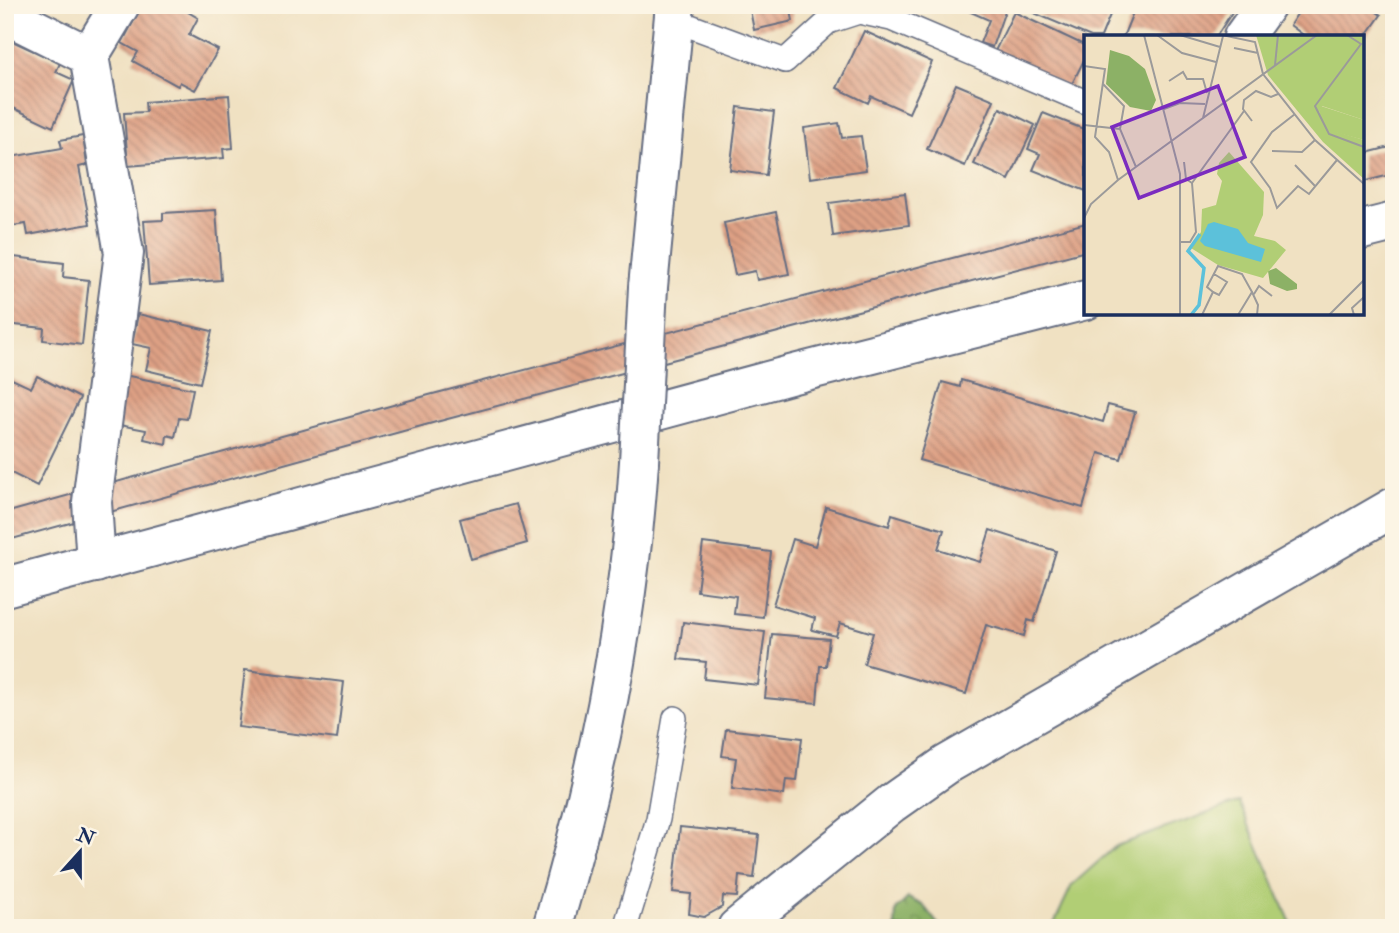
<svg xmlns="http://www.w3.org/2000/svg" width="1399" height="933" viewBox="0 0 1399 933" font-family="'IM FELL Double Pica',serif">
<defs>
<pattern id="forest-crowns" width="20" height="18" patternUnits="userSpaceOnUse" patternTransform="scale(1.75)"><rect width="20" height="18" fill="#8cb166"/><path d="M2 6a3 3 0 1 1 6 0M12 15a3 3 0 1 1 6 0" fill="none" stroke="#729057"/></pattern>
<pattern id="building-back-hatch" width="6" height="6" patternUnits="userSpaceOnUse" patternTransform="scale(1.75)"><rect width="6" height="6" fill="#dea084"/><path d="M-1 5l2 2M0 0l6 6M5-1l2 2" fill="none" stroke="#b3836f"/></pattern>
</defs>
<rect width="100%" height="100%" fill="#fcf5e5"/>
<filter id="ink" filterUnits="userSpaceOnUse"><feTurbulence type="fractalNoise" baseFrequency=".0143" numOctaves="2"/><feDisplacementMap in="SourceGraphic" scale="14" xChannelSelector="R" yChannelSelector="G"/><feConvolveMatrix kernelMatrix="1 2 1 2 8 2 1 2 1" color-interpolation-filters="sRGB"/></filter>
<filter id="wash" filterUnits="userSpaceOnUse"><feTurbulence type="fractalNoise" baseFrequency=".00686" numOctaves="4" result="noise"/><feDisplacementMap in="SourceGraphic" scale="28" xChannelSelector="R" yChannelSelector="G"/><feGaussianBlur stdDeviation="1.57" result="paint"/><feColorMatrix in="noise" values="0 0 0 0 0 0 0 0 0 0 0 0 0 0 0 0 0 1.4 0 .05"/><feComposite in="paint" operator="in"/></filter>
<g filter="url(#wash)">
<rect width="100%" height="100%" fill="#f0e1c2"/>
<path fill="url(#forest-crowns)" stroke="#547062" stroke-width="2" d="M 908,898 L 923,905 L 941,928 L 895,928 L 896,910 Z"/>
<path fill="#b1ce75" stroke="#667e6a" stroke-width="2" d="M 1239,802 L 1293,928 L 1052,928 L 1072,885 L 1116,846 Z"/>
<g id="blocks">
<path fill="url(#building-back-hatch)" d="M 142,5 L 176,5 L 198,18 L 189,35 L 218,50 L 195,90 L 180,82 L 178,86 L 133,61 L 138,52 L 122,43 Z
M 749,5 L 790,5 L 793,21 L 754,30 Z
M 955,5 L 1007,5 L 992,47 L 980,43 L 989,20 Z
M 1023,5 L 1114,5 L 1101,37 L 1091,37 L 1022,8 Z
M 1136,5 L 1214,5 L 1232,12 L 1216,37 L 1123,37 Z
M 1303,5 L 1367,5 L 1381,15 L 1362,42 L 1362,37 L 1306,37 L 1290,25 Z
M 1014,12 L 1086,46 L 1086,56 L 1070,88 L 995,51 Z
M 864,31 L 932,62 L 909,113 L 871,96 L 868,103 L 837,88 Z
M 10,40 L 60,63 L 56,72 L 74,80 L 53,127 L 5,104 L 5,50 Z
M 956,84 L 994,100 L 965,166 L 927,149 Z
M 229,95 L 233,148 L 223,149 L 224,158 L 128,166 L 124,113 L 146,112 L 145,102 Z
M 738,107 L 774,112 L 766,175 L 730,170 Z
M 1000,108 L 1035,125 L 1009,180 L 974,164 Z
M 1043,113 L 1086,130 L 1086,191 L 1033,170 L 1040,154 L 1028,149 Z
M 839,123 L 842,138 L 861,136 L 866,170 L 810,178 L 804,128 Z
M 83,136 L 87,165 L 79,167 L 90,224 L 28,235 L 26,224 L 5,227 L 5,158 L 62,148 L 60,140 Z
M 1394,146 L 1394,174 L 1362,182 L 1362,154 Z
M 905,193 L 909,225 L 833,236 L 829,203 Z
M 216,210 L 221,280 L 149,285 L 144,221 L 163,220 L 163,213 Z
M 776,212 L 789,274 L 757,280 L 755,271 L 735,275 L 724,223 Z
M 1086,223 L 1086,251 L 436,422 L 5,541 L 5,513 L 429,395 Z
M 5,256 L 64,263 L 63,277 L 89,280 L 82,345 L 43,340 L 44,328 L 5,324 Z
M 138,314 L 212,331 L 200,383 L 146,370 L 151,348 L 132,344 Z
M 124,375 L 193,389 L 187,419 L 179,418 L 175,437 L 167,435 L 166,444 L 144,439 L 146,430 L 114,424 Z
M 37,376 L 80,398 L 37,486 L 5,470 L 5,391 L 12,379 L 31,388 Z
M 961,380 L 1103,422 L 1108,405 L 1135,412 L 1121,459 L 1099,453 L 1083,508 L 919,460 L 942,382 L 960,387 Z
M 516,504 L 527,543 L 471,559 L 460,519 Z
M 826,507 L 889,526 L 892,514 L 944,530 L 938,549 L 980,562 L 990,530 L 1056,551 L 1034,622 L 1028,620 L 1024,636 L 986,625 L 966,694 L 864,664 L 873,633 L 840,623 L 836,636 L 812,630 L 815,618 L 773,605 L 793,539 L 815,546 Z
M 703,543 L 771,552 L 763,617 L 734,614 L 736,596 L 697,591 Z
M 683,622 L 765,632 L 758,685 L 704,679 L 706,662 L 678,659 Z
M 772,634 L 829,639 L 826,666 L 820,666 L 817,703 L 765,698 Z
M 245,670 L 344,682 L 337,739 L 238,727 Z
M 726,729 L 802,738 L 797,781 L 786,780 L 784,795 L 732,788 L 736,758 L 722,756 Z
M 680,827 L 759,835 L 754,878 L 739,876 L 737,897 L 723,896 L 722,907 L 704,917 L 689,914 L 691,894 L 673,892 Z"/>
</g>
</g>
<g filter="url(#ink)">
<use href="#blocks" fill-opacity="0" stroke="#666d81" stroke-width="2"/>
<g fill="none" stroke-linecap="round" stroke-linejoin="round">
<defs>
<path id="service" d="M 674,20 L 785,61 L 828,22 L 859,12 L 891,19 L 1086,102
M 629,928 L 626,925 L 658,819 L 675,718"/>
<path id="minor" d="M 5,14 L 89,56
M 1243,37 L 1266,5
M 96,563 L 92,502 L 124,253 L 89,56 L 120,5
M 737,928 L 892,803 L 946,765 L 1394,507"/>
<path id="tertiary" d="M 1362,230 L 1394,222
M 648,287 L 675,5
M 5,587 L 790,375 L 1086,300
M 552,928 C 597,777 629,620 639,462"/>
</defs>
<use href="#service" stroke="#666d81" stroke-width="26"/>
<use href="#minor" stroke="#666d81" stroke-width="42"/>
<use href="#tertiary" stroke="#666d81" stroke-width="42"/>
<use href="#service" stroke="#fff" stroke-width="23"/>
<use href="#minor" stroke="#fff" stroke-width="38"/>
<use href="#tertiary" stroke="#fff" stroke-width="38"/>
<defs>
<path id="tertiary-bridge" d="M 639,462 L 648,287"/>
</defs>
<use href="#tertiary-bridge" stroke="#666d81" stroke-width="42" stroke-linecap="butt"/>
<use href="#tertiary-bridge" stroke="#fff" stroke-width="38"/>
</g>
</g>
<g transform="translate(1084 35)">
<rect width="280" height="280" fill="#f0e1c2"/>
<path d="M 237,71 L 280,85 L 280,105 L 243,95 L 235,79 Z" fill="#b1ce75"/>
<path d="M 26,15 L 45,21 L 61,34 L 72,65 L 67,76 L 46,72 L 22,49 ZM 192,233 L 213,249 L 213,254 L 203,256 L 186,249 L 184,236 Z" fill="#8cb166"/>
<path d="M 172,0 L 280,0 L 280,85 L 238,71 L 235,79 L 243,94 L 280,105 L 280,144 L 239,107 L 184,40 ZM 145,117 L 180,157 L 179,180 L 170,201 L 191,206 L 202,215 L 179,243 L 134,230 L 107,213 L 117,197 L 118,174 L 132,170 L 138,146 L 133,139 L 135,128 Z" fill="#b1ce75"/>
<path d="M 130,187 L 154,194 L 164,208 L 181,214 L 177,227 L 121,211 L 116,206 L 124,189 Z" fill="#5cc1da"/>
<path fill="none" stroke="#5cc1da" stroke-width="3.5" d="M 107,280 L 115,270 L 120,233 L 104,216 L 116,199"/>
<path fill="none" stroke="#9b9a9a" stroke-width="2" d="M 60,0 L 96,139 L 96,280M 73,0 L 98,18 L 132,27M 96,0 L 136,12M 138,0 L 171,7 L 179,39 L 231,105 L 280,149M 263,0 L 277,9 L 231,71 L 245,99 L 280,112M 150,13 L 174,18M 191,30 L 194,0M 0,31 L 21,34 L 11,102 L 25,117 L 34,145M 85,46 L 99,37 L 103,44 L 119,44 L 123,58M 19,49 L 40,71 L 36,94 L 52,132M 80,74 L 96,68 L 121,69M 211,79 L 188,97 L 167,127 L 186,153 L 193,173 L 214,151 L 225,159 L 253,125M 119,83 L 139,1M 168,86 L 159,74 L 160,65 L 172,56 L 187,62 L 194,59M 0,90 L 36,94M 188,116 L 218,117 L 231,105M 100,127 L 102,144 L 108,148M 211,130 L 231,151M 0,183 L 7,169 L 34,145 L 233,0M 97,207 L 106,207 L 112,197 L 108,148 L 160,76M 129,257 L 135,260 L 143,247 L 130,239M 168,257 L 174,270 L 173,280M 170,259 L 175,251 L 188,261M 16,280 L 70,280M 118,280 L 129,257 L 123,252 L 134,231 L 158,239 L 168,257 L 154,280M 245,280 L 280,245M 270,280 L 268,273 L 280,262"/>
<path fill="#7b2cbf" fill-opacity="0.15" stroke="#7b2cbf" stroke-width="3.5" d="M 134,51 L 161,122 L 55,163 L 28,92 Z"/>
<rect width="280" height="280" fill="none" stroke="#1b2f5e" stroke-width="3.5"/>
</g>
<rect width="1399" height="933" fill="none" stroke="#fcf5e5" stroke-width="28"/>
<g transform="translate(80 852) rotate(21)" stroke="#fcf5e5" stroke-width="5" paint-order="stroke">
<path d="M0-5L12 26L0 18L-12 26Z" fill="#1b2f5e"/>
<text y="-10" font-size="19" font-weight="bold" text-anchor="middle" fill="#1b2f5e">N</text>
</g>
</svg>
